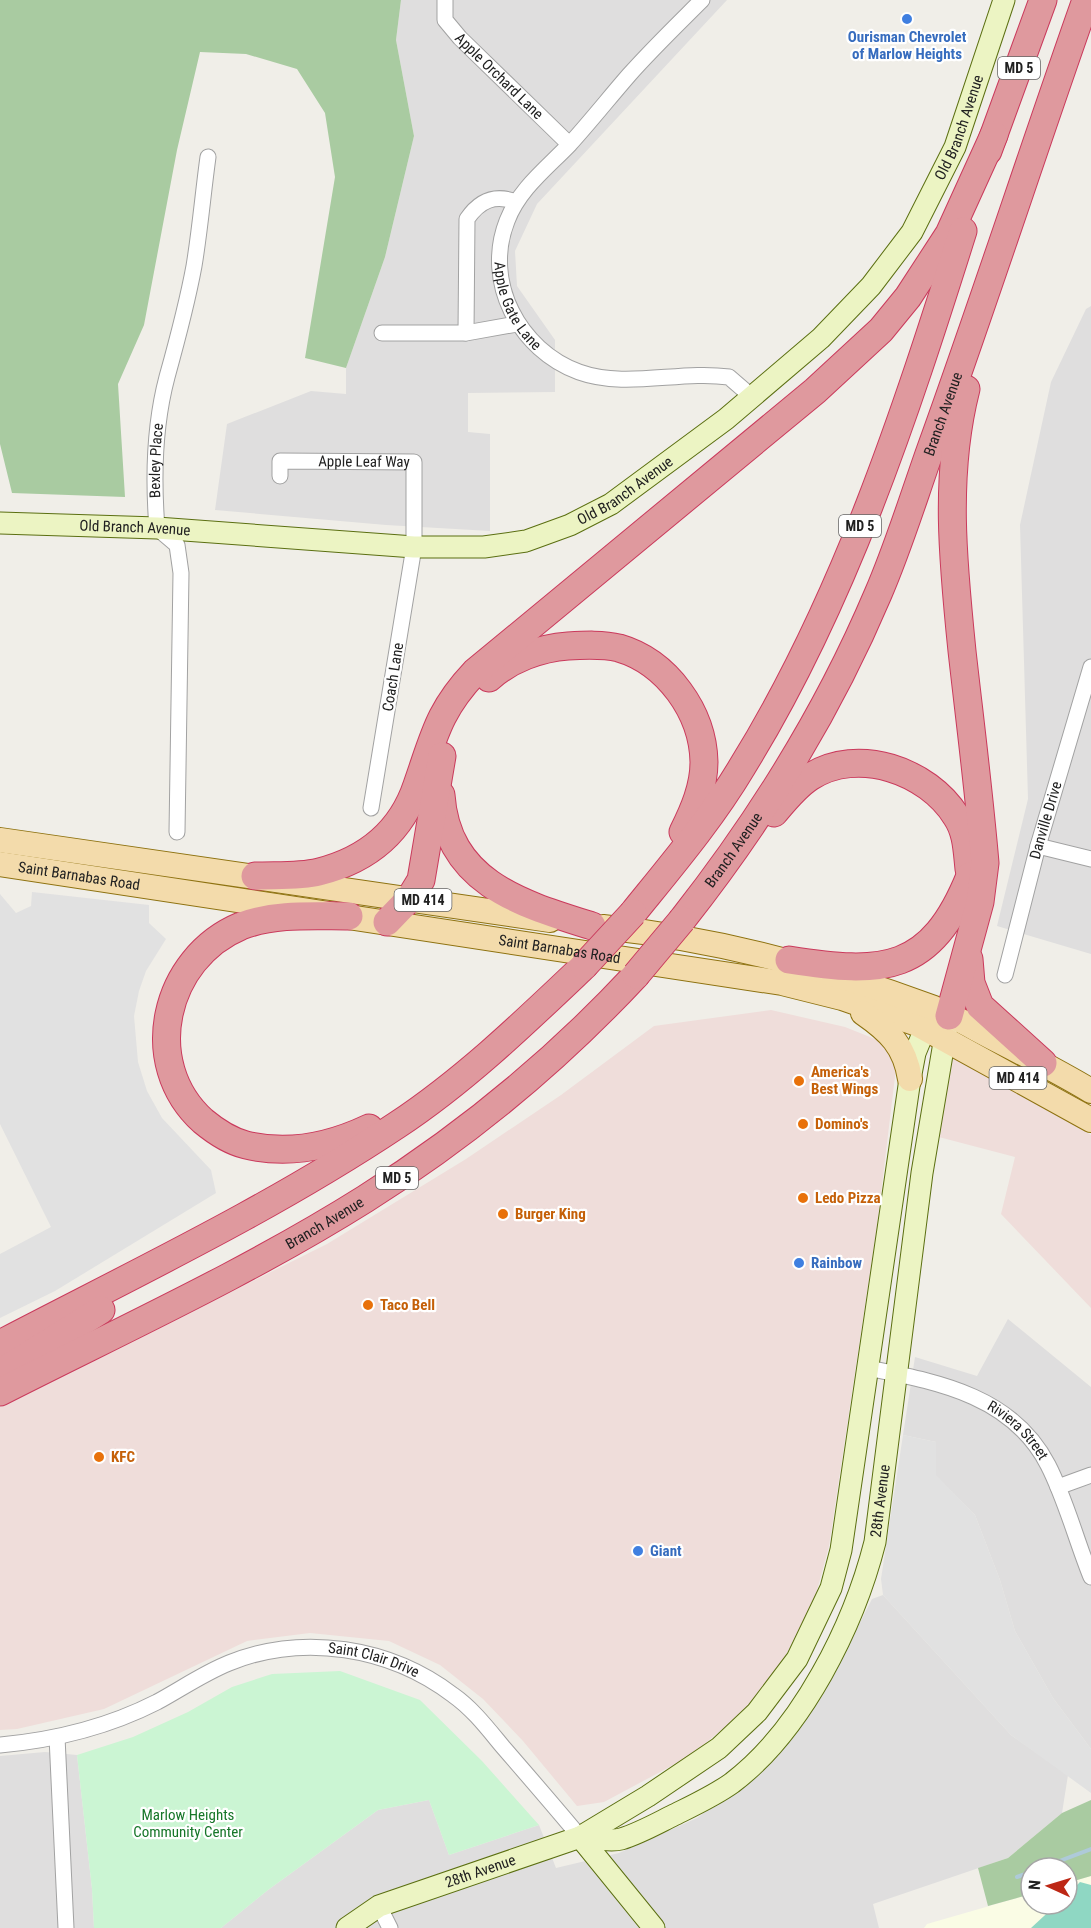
<svg xmlns="http://www.w3.org/2000/svg" width="1091" height="1928" viewBox="0 0 1091 1928" font-family="'Roboto Condensed',sans-serif">
<rect width="100%" height="100%" fill="#f0eee8"/>
<path fill="#dfdede" d="M 401,0 L 727,0 L 537,204 L 515,251 L 517,286 L 555,340 L 555,392 L 468,393 L 468,432 L 490,434 L 490,531 L 386,525 L 215,510 L 227,424 L 311,391 L 346,394 L 346,368 L 385,257 L 414,136 L 396,40 Z
M 1091,306 L 1091,954 L 997,926 L 1028,799 L 1020,525 L 1051,382 L 1086,309 Z
M 1008,1319 L 1091,1387 L 1091,1749 L 1053,1698 L 1015,1631 L 1000,1580 L 975,1515 L 935,1475 L 936,1442 L 903,1435 L 915,1357 L 977,1376 Z
M 883,1595 L 1011,1735 L 1068,1775 L 1062,1813 L 1008,1858 L 873,1904 L 879,1928 L 221,1928 L 268,1890 L 378,1810 L 429,1800 L 449,1855 L 539,1825 L 556,1868 L 619,1853 L 697,1818 L 744,1783 L 788,1740 L 823,1695 L 872,1599 Z
M 45,1752 L 77,1755 L 92,1889 L 94,1928 L 0,1928 L 0,1756 Z"/>
<path fill="#efddda" d="M 771,1010 L 845,1027 L 885,1043 L 897,1060 L 877,1226 L 829,1546 L 815,1598 L 781,1664 L 750,1706 L 690,1756 L 604,1802 L 577,1806 L 523,1741 L 483,1699 L 440,1665 L 389,1641 L 310,1633 L 247,1641 L 104,1709 L 17,1729 L 0,1730 L 0,1407 L 327,1244 L 466,1159 L 561,1095 L 654,1026 Z
M 951,1050 L 1091,1135 L 1091,1308 L 1001,1214 L 1015,1157 L 935,1136 Z"/>
<path fill="#fafce5" d="M 1091,1876 L 1091,1928 L 924,1928 L 927,1924 L 1031,1894 L 1031,1904 L 1067,1904 L 1067,1883 Z"/>
<path fill="#a9cba1" d="M 0,0 L 401,0 L 396,40 L 414,136 L 385,257 L 346,368 L 305,358 L 335,177 L 325,113 L 297,69 L 246,54 L 200,52 L 177,150 L 144,325 L 118,384 L 125,497 L 12,493 L 0,444 Z
M 1091,1800 L 1091,1876 L 1067,1883 L 1067,1868 L 1031,1868 L 1031,1894 L 988,1906 L 978,1868 L 1008,1858 L 1062,1813 Z"/>
<path fill="#cbf5d3" d="M 340,1671 L 420,1700 L 482,1761 L 539,1825 L 449,1855 L 429,1800 L 378,1810 L 268,1890 L 221,1928 L 94,1928 L 92,1889 L 77,1755 L 133,1737 L 188,1712 L 232,1687 L 272,1674 Z"/>
<path fill="#8fd7c3" d="M 1080,1882 L 1091,1885 L 1091,1928 L 1031,1928 L 1057,1904 L 1067,1904 L 1067,1895 Z"/>
<path fill="#e1e1e1" d="M 32,892 L 149,905 L 149,923 L 166,939 L 146,971 L 139,991 L 134,1016 L 138,1062 L 147,1091 L 162,1118 L 211,1170 L 216,1193 L 55,1291 L 0,1318 L 0,1254 L 51,1227 L 0,1124 L 0,894 L 16,913 L 31,906 Z
M 903,1435 L 936,1442 L 936,1475 L 975,1515 L 1000,1580 L 1015,1631 L 1053,1698 L 1091,1749 L 1091,1793 L 1011,1735 L 883,1595 L 881,1579 Z"/>
<g fill="none" stroke-linecap="round" stroke-linejoin="round">
<path stroke="#aecad9" stroke-width="4" d="M 1041,1868 L 1091,1849
M 1017,1877 L 1031,1872"/>
<defs>
<g id="street">
<path id="s1" d="M 445,0 L 445,20 L 460,38 L 569,144"/>
<path id="s2" d="M 702,0 C 677,25 652,49 629,75 C 609,98 590,122 570,144 C 547,168 519,189 507,221 C 483,282 519,350 579,372 C 626,389 680,370 729,377 L 751,396"/>
<path d="M 382,333 L 466,333 L 517,324"/>
<path d="M 466,333 L 467,219 C 480,200 495,194 516,202"/>
<path id="s3" d="M 280,476 L 280,461 L 414,462 L 414,547 L 371,808"/>
<path id="s4" d="M 177,832 L 181,573 L 177,545 L 157,528 C 153,478 154,426 167,377 C 177,341 187,304 194,266 C 200,230 203,193 208,157"/>
<path d="M 1038,846 L 1091,859"/>
<path id="s5" d="M 1005,975 L 1038,846 L 1091,667"/>
<path id="s6" d="M 868,1368 C 937,1382 1012,1395 1048,1465 C 1066,1500 1076,1540 1091,1577"/>
<path d="M 1058,1487 L 1091,1475"/>
<path d="M 57,1737 L 66,1928"/>
<path id="s7" d="M 0,1745 C 55,1740 108,1727 157,1702 C 181,1689 204,1673 229,1663 C 303,1633 390,1647 453,1695 C 473,1709 488,1729 503,1747 C 529,1777 555,1807 580,1837"/>
<path d="M 379,1906 L 390,1928"/>
</g>
<g id="secondary">
<path id="s8" d="M 0,523 L 157,528 L 414,547 L 484,547 L 526,541 L 570,525 L 611,504 L 726,419 L 821,338 L 871,286 L 912,232 L 955,147 L 1004,0"/>
<path id="s9" d="M 580,1837 C 593,1838 610,1842 621,1839 C 638,1834 656,1824 672,1816 C 692,1806 714,1796 732,1783 C 802,1730 854,1625 875,1542 L 922,1173 L 947,1025"/>
<path d="M 580,1837 L 654,1928"/>
<path id="s10" d="M 347,1928 L 379,1906 L 580,1837 L 648,1796 L 719,1748 L 757,1712 L 797,1659 L 831,1588 L 841,1550 L 910,1079 L 915,1053 L 931,1014"/>
</g>
<g id="primary">
<path d="M 0,840 L 550,920"/>
<path id="s11" d="M 0,864 L 782,983 L 842,998 L 917,1024 L 1091,1120"/>
<path d="M 603,927 C 717,939 827,968 934,1008 C 956,1017 977,1030 999,1041 C 1030,1057 1061,1073 1091,1091"/>
<path d="M 863,1013 C 889,1031 905,1046 910,1079"/>
</g>
<g id="highway">
<path d="M 988,151 L 1043,0"/>
<path d="M 489,678 C 510,659 540,648 568,646 C 585,645 603,644 619,648 C 667,662 703,712 704,762 C 704,787 694,810 683,832"/>
<path d="M 441,795 C 447,883 522,904 592,926"/>
<path d="M 774,813 C 785,800 796,786 810,777 C 858,746 928,771 956,816 C 967,832 967,851 969,869"/>
<path d="M 255,876 C 275,875 299,877 319,872 C 366,860 401,833 417,785 C 434,737 438,711 475,672 L 815,391 L 881,330 L 908,297 L 949,234 L 994,135"/>
<path d="M 633,913 C 671,866 711,819 742,767 C 844,602 905,415 963,231"/>
<path d="M 349,916 C 313,916 275,913 241,926 C 164,958 139,1063 203,1121 C 215,1131 230,1141 246,1145 C 288,1155 331,1146 369,1128"/>
<path id="s12" d="M 682,920 C 760,821 829,710 878,594 C 898,548 913,499 930,451 C 984,302 1033,150 1086,0"/>
<path d="M 387,922 L 410,898 L 421,880 L 442,756"/>
<path d="M 969,959 L 971,983 L 980,1006 L 1043,1063"/>
<path d="M 789,960 C 883,975 931,973 970,876"/>
<path d="M 949,1016 L 980,902 L 985,863 C 979,792 970,722 962,651 C 953,563 944,475 966,389"/>
<path d="M 0,1344 C 134,1274 271,1209 397,1125 C 465,1080 525,1022 584,966"/>
<path d="M 0,1373 L 101,1310"/>
<path id="s13" d="M 0,1392 C 122,1330 249,1272 365,1199 C 465,1136 556,1061 636,975"/>
</g>
</defs>
<use href="#street" stroke="#a2a2a2" stroke-width="17"/>
<use href="#secondary" stroke="#5b6f11" stroke-width="23"/>
<use href="#primary" stroke="#8e7210" stroke-width="26"/>
<use href="#highway" stroke="#ca3a5c" stroke-width="29"/>
<use href="#street" stroke="#fff" stroke-width="15"/>
<use href="#secondary" stroke="#ecf4c3" stroke-width="21"/>
<use href="#primary" stroke="#f3dbab" stroke-width="24"/>
<use href="#highway" stroke="#df999e" stroke-width="27"/>
<defs>
<path id="highway-bridge" d="M 584,966 L 633,913
M 636,975 L 682,920"/>
</defs>
<use href="#highway-bridge" stroke="#ca3a5c" stroke-width="29" stroke-linecap="butt"/>
<use href="#highway-bridge" stroke="#df999e" stroke-width="27"/>
</g>
<g fill="#3f7fe0" stroke="#fff" stroke-width="2">
<circle cx="907" cy="19" r="6"/>
<circle cx="799" cy="1263" r="6"/>
<circle cx="638" cy="1551" r="6"/>
</g>
<g fill="#e8710a" stroke="#fff" stroke-width="2">
<circle cx="799" cy="1081" r="6"/>
<circle cx="803" cy="1124" r="6"/>
<circle cx="803" cy="1198" r="6"/>
<circle cx="503" cy="1214" r="6"/>
<circle cx="368" cy="1305" r="6"/>
<circle cx="99" cy="1457" r="6"/>
</g>
<g text-anchor="middle" stroke-width="4.5" stroke-linejoin="round" paint-order="stroke">
<g fill="#fff" stroke="#646464" stroke-width="1.5">
<rect x="998" y="57" width="42" height="22" rx="4.5"/>
<rect x="839" y="515" width="42" height="22" rx="4.5"/>
<rect x="394.5" y="889" width="57" height="22" rx="4.5"/>
<rect x="989.5" y="1067" width="57" height="22" rx="4.5"/>
<rect x="376" y="1167" width="42" height="22" rx="4.5"/>
</g>
<g font-size="14" font-weight="bold" fill="#212121">
<text x="1019" y="73">MD 5</text>
<text x="860" y="531">MD 5</text>
<text x="423" y="905">MD 414</text>
<text x="1018" y="1083">MD 414</text>
<text x="397" y="1183">MD 5</text>
</g>
<g font-size="15" font-weight="bold" fill="#366cbe" stroke="#fff" text-anchor="start">
<text x="907" y="42" text-anchor="middle">Ourisman Chevrolet<tspan x="907" dy="17">of Marlow Heights</tspan></text>
<text x="811" y="1268">Rainbow</text>
<text x="650" y="1556">Giant</text>
</g>
<g font-size="15" fill="#212121" stroke="#fff">
<text dy="5" stroke="none"><textPath href="#s1" startOffset="98">Apple Orchard Lane</textPath></text>
<text dy="5" stroke="none"><textPath href="#s8" startOffset="1143">Old Branch Avenue</textPath></text>
<text dy="5" stroke="none"><textPath href="#s2" startOffset="386">Apple Gate Lane</textPath></text>
<text dy="5" stroke="none"><textPath href="#s12" startOffset="573">Branch Avenue</textPath></text>
<text dy="5" stroke="none"><textPath href="#s4" startOffset="381">Bexley Place</textPath></text>
<text dy="5" stroke="none"><textPath href="#s3" startOffset="99">Apple Leaf Way</textPath></text>
<text dy="5" stroke="none"><textPath href="#s8" startOffset="639">Old Branch Avenue</textPath></text>
<text dy="5" stroke="none"><textPath href="#s8" startOffset="135">Old Branch Avenue</textPath></text>
<text transform="translate(393 677) rotate(-81)" y="5">Coach Lane</text>
<text dy="5" stroke="none"><textPath href="#s5" startOffset="160">Danville Drive</textPath></text>
<text dy="5" stroke="none"><textPath href="#s12" startOffset="87">Branch Avenue</textPath></text>
<text dy="5" stroke="none"><textPath href="#s11" startOffset="80">Saint Barnabas Road</textPath></text>
<text dy="5" stroke="none"><textPath href="#s11" startOffset="566">Saint Barnabas Road</textPath></text>
<text dy="5" stroke="none"><textPath href="#s13" startOffset="366">Branch Avenue</textPath></text>
<text dy="5" stroke="none"><textPath href="#s6" startOffset="166">Riviera Street</textPath></text>
<text dy="5" stroke="none"><textPath href="#s9" startOffset="492">28th Avenue</textPath></text>
<text dy="5" stroke="none"><textPath href="#s7" startOffset="394">Saint Clair Drive</textPath></text>
<text dy="5" stroke="none"><textPath href="#s10" startOffset="146">28th Avenue</textPath></text>
</g>
<g font-size="15" font-weight="bold" fill="#c56008" stroke="#fff" text-anchor="start">
<text x="811" y="1077">America's<tspan x="811" dy="17">Best Wings</tspan></text>
<text x="815" y="1129">Domino's</text>
<text x="815" y="1203">Ledo Pizza</text>
<text x="515" y="1219">Burger King</text>
<text x="380" y="1310">Taco Bell</text>
<text x="111" y="1462">KFC</text>
</g>
<g font-size="15" fill="#177629" stroke="#fff">
<text x="188" y="1820">Marlow Heights<tspan x="188" dy="17">Community Center</tspan></text>
</g>
</g>
<g transform="translate(1049 1886) rotate(274)"><circle r="28" fill="#ffffff" stroke="#a6a6a6" stroke-width="1.5"/>
<path d="M0-4.5L10 22L0 15L-10 22Z" fill="#bd2715"/>
<text y="-9" font-size="16" font-weight="bold" text-anchor="middle" fill="#212121">N</text>
</g>
</svg>
